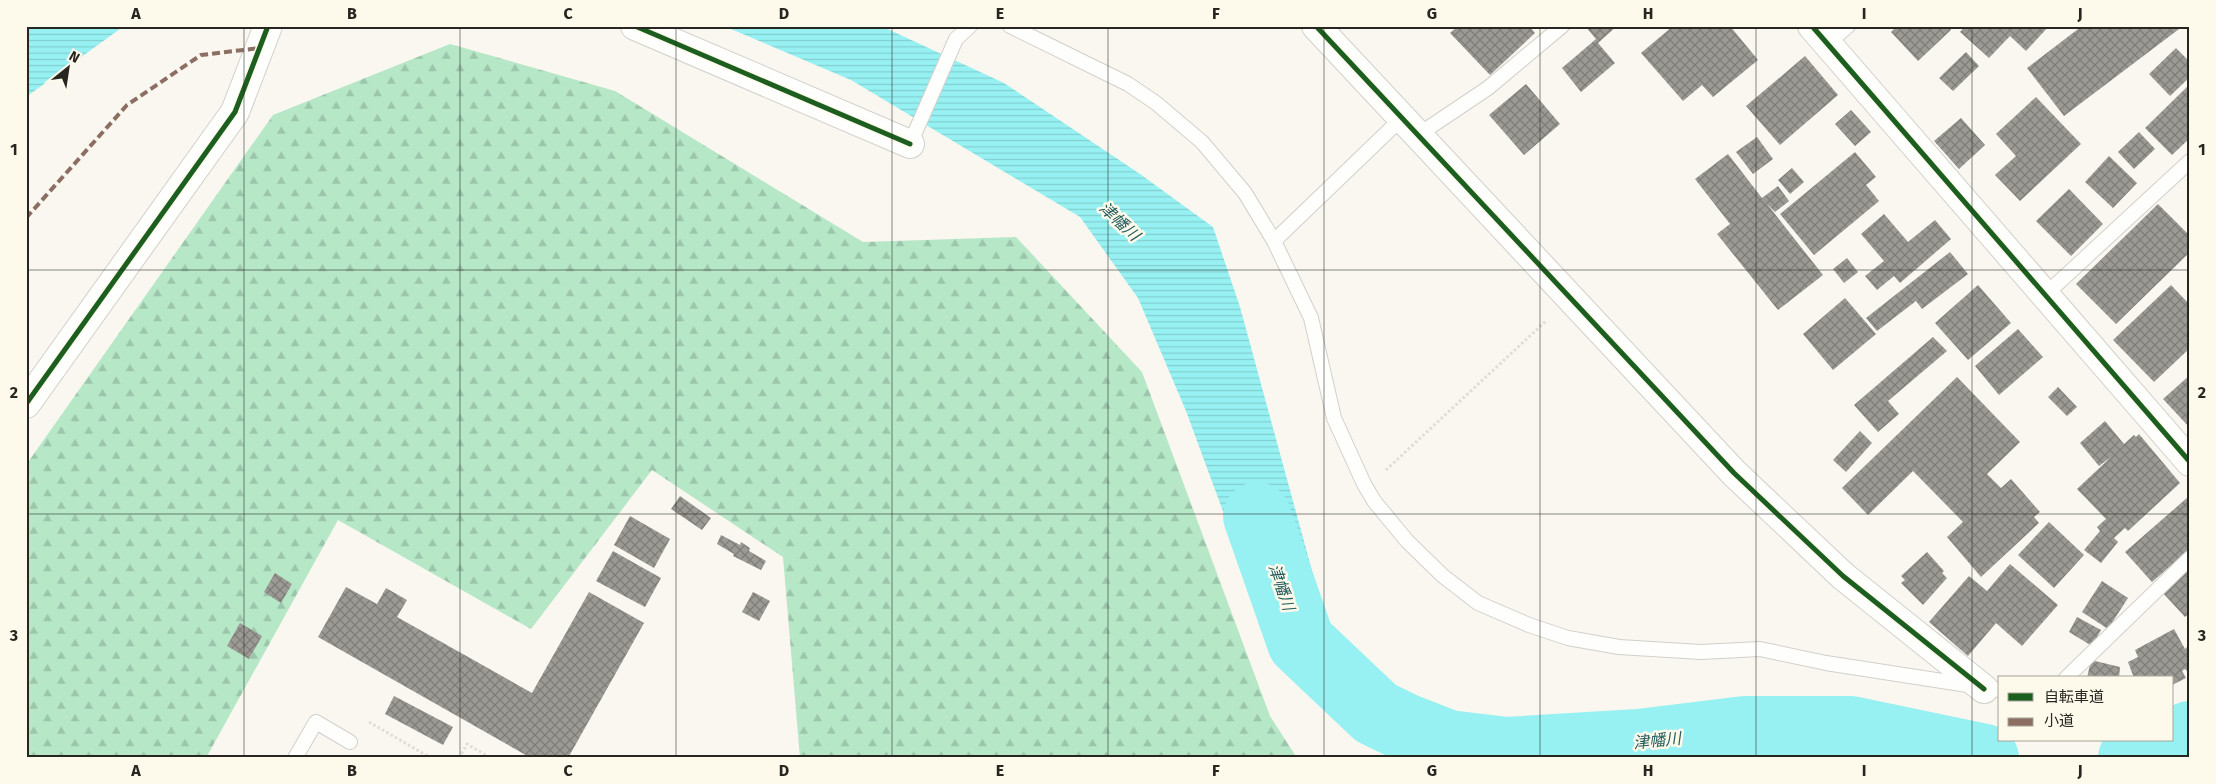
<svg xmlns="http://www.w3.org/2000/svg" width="2216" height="784" viewBox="0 0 2216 784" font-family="'Fira Sans','Noto Sans JP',sans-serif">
<defs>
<pattern id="forest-firs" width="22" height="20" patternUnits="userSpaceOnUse" patternTransform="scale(1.25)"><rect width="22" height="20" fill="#b6e7c7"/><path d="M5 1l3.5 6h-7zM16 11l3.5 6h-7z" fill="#9cc6ab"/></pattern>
<pattern id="water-rules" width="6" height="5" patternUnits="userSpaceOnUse" patternTransform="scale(1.25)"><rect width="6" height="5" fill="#97f1f2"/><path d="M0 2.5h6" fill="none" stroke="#82cecf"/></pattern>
<pattern id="building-cross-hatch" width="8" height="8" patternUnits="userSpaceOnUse" patternTransform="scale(1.25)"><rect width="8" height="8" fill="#9c9a94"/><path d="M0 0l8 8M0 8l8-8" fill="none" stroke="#7f7d78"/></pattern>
</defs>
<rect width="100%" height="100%" fill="#f9f7ef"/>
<path fill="url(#forest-firs)" d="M 450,44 L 615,91 L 863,242 L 1016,237 L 1142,372 L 1270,716 L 1297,758 L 800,758 L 783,557 L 652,470 L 531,629 L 338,520 L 206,758 L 26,758 L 26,465 L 273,115 Z"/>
<path fill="url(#water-rules)" d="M 26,26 L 124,26 L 26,97 Z
M 724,26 L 881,26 L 1004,83 L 1140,174 L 1213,227 L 1240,307 L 1320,600 L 1259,609 L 1186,411 L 1138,298 L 1080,217 L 851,80 Z"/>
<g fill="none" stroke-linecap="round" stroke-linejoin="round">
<path stroke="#97f1f2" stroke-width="68" d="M 1257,516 L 1301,642 L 1376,713 L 1407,728 L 1448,744 L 1506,751 L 1639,743 L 1745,730 L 1851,730 L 1985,758
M 2132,758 L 2163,748 L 2190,735"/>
</g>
<path fill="url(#building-cross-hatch)" d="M 1458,26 L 1529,26 L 1535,33 L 1490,75 L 1450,33 Z
M 1585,26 L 1617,26 L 1598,43 L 1615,63 L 1581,92 L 1562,68 L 1596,39 Z
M 1673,26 L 1730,26 L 1758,60 L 1713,97 L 1702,85 L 1683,101 L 1641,53 Z
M 1897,26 L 1948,26 L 1951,30 L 1918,61 L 1891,32 Z
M 1965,26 L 2049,26 L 2026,51 L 2010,36 L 1989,58 L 1960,32 Z
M 2082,26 L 2183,26 L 2064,116 L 2027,68 Z
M 2176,48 L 2190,62 L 2190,77 L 2170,96 L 2149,74 Z
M 1966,52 L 1979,66 L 1953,91 L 1939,78 Z
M 1805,56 L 1838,95 L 1780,145 L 1746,106 Z
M 1526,84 L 1560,124 L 1524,155 L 1489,115 Z
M 2190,84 L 2190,138 L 2172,155 L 2145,128 Z
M 2036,97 L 2081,144 L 2020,201 L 1995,175 L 2016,156 L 1996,134 Z
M 1851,110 L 1871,132 L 1855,146 L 1835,124 Z
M 1961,118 L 1985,145 L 1959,169 L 1934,141 Z
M 2139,132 L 2155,149 L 2134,169 L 2118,152 Z
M 1757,137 L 1773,159 L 1753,174 L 1736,152 Z
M 1855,152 L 1876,177 L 1866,185 L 1879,201 L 1814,255 L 1780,214 Z
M 1728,154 L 1762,198 L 1778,186 L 1789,201 L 1775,212 L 1767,204 L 1823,275 L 1778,310 L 1717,234 L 1730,224 L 1695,179 Z
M 2109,156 L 2137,183 L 2113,208 L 2085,182 Z
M 1792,168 L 1804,182 L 1790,194 L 1778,180 Z
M 2069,189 L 2103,224 L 2071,256 L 2036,221 Z
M 2158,204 L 2190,236 L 2190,252 L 2116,324 L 2076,284 Z
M 1884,214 L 1908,242 L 1935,220 L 1951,239 L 1900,283 L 1894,276 L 1877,290 L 1865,276 L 1884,261 L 1861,234 Z
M 1950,252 L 1968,274 L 1922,309 L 1916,301 L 1877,331 L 1866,318 Z
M 1847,258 L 1858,272 L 1844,283 L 1833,269 Z
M 1978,285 L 2011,323 L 1968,360 L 1935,323 Z
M 2171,285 L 2190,305 L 2190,348 L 2154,382 L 2113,340 Z
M 1845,298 L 1876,334 L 1833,370 L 1803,334 Z
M 2018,329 L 2043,357 L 1999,395 L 1975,366 Z
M 1933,337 L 1947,351 L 1888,401 L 1899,414 L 1878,432 L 1854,405 Z
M 2190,375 L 2190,428 L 2163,399 Z
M 1957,377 L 2020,442 L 1987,474 L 2001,488 L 2011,479 L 2040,512 L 2034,517 L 2039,523 L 1981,577 L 1947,537 L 1963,522 L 1913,471 L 1868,515 L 1842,488 Z
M 2058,387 L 2077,407 L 2067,416 L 2048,397 Z
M 2105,421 L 2124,444 L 2134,435 L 2136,437 L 2139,434 L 2180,483 L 2128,531 L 2125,528 L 2114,538 L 2118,542 L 2101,563 L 2084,550 L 2100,531 L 2097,527 L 2106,519 L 2077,489 L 2111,457 L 2099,466 L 2080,443 Z
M 1860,431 L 1872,443 L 1846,472 L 1833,460 Z
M 680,496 L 711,518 L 702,530 L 671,509 Z
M 2188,497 L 2190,499 L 2190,549 L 2152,582 L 2125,552 Z
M 630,516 L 670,539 L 654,568 L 614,545 Z
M 2049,522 L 2084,555 L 2054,588 L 2018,555 Z
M 721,535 L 740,545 L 741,542 L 750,548 L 749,551 L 766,561 L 761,570 L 733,556 L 734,554 L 717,544 Z
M 613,551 L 661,578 L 645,607 L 596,581 Z
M 1927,552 L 1944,571 L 1942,573 L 1947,578 L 1923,605 L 1901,583 L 1905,580 L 1901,576 Z
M 2010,564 L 2058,605 L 2022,646 L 1996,623 L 1968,656 L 1929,622 L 1969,576 L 1987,591 Z
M 2190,567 L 2190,613 L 2185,617 L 2162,592 Z
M 275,573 L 292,584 L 281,603 L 264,592 Z
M 2102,581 L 2128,598 L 2108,629 L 2082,612 Z
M 346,587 L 377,604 L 386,588 L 407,600 L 397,617 L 532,693 L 589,592 L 644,623 L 568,758 L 531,758 L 318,637 Z
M 753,592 L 770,601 L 759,621 L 742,612 Z
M 2077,617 L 2101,630 L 2092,646 L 2069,632 Z
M 240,623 L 262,636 L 249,659 L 227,646 Z
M 2174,629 L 2185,649 L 2190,644 L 2190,674 L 2185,669 L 2182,671 L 2186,678 L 2172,685 L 2172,678 L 2134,678 L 2128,662 L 2138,657 L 2135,650 Z
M 2091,660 L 2120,667 L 2119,678 L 2087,678 Z
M 394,696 L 453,727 L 443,745 L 385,714 Z"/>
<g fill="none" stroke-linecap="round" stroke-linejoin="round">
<defs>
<path id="lane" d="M 1010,26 L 1128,84 L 1156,103 L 1202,142 L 1245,193 L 1274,241 L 1402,118
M 1827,44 L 1848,26
M 1418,135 L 1488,88 L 1562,26
M 910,144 L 956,39 L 970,26
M 1274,241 L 1311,318 L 1334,418 L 1364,484 L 1374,501 L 1407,541 L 1443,576 L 1478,603 L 1529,625 L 1568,638 L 1619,647 L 1701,652 L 1760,649 L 1826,663 L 2000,690
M 2045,295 L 2190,161
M 2066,678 L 2190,558
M 295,758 L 316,722 L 350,742"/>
<path id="street" d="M 635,26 L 910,144
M 1316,26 L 1734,473 L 1843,576 L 1984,689
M 1812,26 L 2190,462"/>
<path id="secondary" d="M 26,404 L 235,112 L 268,26"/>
</defs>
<use href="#lane" stroke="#d2d0cb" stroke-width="16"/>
<use href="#street" stroke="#d2d0cb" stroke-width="30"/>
<use href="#secondary" stroke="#d2d0cb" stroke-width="30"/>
<path stroke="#ddddda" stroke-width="3" stroke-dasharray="2.5 2.5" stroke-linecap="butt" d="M 1386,470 L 1546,321
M 369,722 L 431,758
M 459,758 L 467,744 L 491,758"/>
<use href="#lane" stroke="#fefefd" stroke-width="14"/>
<use href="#street" stroke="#fefefd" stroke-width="28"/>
<use href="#secondary" stroke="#fefefd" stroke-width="28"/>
<path stroke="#8d6e63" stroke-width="4" stroke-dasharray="8 4" stroke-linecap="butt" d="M 26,218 L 127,105 L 201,55 L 260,48"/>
<defs>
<path id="cycleway" d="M 635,26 L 910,144
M 1316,26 L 1734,473 L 1843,576 L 1984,689
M 1812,26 L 2190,462
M 26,404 L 235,112 L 268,26"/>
</defs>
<use href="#cycleway" stroke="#fdf9eb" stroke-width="8"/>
<use href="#cycleway" stroke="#1b5e20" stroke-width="5"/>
</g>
<path fill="none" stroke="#272620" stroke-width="1" stroke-opacity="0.55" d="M 244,26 L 244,758M 460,26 L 460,758M 676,26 L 676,758M 892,26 L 892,758M 1108,26 L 1108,758M 1324,26 L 1324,758M 1540,26 L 1540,758M 1756,26 L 1756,758M 1972,26 L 1972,758M 26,270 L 2190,270M 26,514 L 2190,514"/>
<g text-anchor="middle" stroke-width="5" stroke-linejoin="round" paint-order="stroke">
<g font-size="16" font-style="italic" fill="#245c5d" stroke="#fdf9eb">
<text transform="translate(1120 221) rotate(43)" y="6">津幡川</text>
<text transform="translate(1282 587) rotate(71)" y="6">津幡川</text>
<text transform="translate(1657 740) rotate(-6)" y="6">津幡川</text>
</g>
</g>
<rect width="2216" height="784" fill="none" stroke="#fdf9eb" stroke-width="55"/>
<rect x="1998" y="676" width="175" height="65" fill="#fdf9eb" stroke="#a7a59a"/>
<rect x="2008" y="693" width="25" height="8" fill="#1b5e20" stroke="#a7a59a"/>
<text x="2044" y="702" font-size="15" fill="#272620">自転車道</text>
<rect x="2008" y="718" width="25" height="8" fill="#8d6e63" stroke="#a7a59a"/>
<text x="2044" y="726" font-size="15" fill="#272620">小道</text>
<g transform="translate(68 68) rotate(30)" stroke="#fdf9eb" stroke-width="4" paint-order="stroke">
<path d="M0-4L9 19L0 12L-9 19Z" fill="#272620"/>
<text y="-8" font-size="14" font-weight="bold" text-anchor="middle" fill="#272620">N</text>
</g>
<rect x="28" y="28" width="2160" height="728" fill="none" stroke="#272620" stroke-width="2"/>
<g font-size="16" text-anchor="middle" font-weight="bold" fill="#272620">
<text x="136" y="19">A</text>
<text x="352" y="19">B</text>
<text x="568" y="19">C</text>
<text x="784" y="19">D</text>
<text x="1000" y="19">E</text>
<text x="1216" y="19">F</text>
<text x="1432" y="19">G</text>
<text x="1648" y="19">H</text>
<text x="1864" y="19">I</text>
<text x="2080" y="19">J</text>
<text x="14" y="155">1</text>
<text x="2202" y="155">1</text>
<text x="14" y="398">2</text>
<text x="2202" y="398">2</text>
<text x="14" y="641">3</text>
<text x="2202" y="641">3</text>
<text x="136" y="776">A</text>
<text x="352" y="776">B</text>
<text x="568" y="776">C</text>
<text x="784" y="776">D</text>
<text x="1000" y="776">E</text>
<text x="1216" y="776">F</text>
<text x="1432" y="776">G</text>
<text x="1648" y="776">H</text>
<text x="1864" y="776">I</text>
<text x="2080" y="776">J</text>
</g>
</svg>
